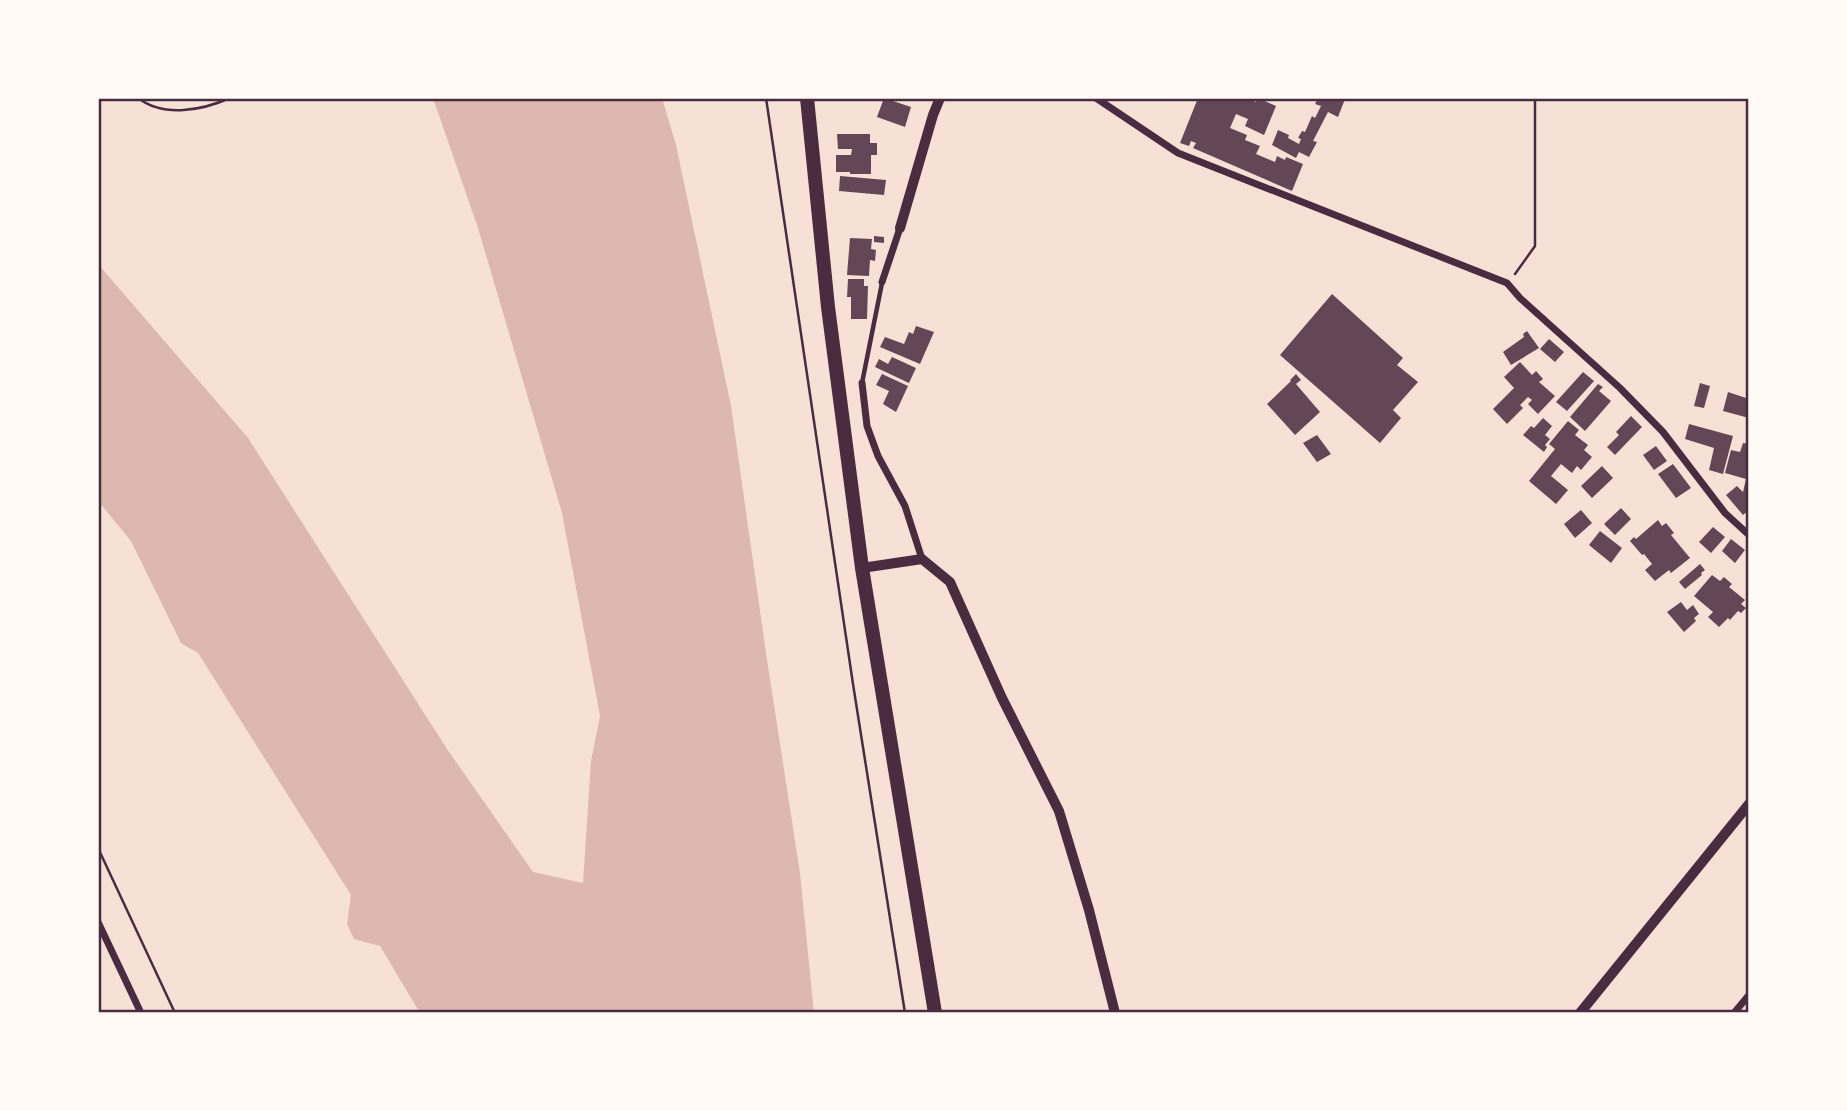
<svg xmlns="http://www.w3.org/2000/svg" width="1847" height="1111" viewBox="0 0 1847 1111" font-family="Quicksand,sans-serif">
<rect width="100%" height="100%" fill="#f7e1d7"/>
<path fill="#dcb8b0" d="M 433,98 L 662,98 L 676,145 L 731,406 L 766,653 L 800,873 L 814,1013 L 420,1013 L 380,946 L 354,939 L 347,924 L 351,895 L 198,653 L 181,643 L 131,541 L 98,501 L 98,264 L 248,438 L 447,749 L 533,872 L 583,883 L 591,761 L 600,716 L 562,513 L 478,228 Z"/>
<path fill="#644757" d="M 884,98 L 911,107 L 905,127 L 877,117 Z
M 1198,98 L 1211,98 L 1217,101 L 1218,98 L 1246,98 L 1256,102 L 1258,98 L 1276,106 L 1264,135 L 1245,126 L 1248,119 L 1236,114 L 1230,128 L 1247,135 L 1245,140 L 1260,146 L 1256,154 L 1275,162 L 1277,156 L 1285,160 L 1286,157 L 1303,164 L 1292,191 L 1193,148 L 1196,143 L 1191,141 L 1189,146 L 1180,143 Z
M 1318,98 L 1345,99 L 1338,117 L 1328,112 L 1313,141 L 1317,142 L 1309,157 L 1299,152 L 1296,158 L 1272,145 L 1278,130 L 1289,135 L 1288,138 L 1299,144 L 1301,139 L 1298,138 L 1302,131 L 1305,132 L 1312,116 L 1315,118 L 1321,106 L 1315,104 Z
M 837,134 L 870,134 L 870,143 L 877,143 L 877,155 L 871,155 L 871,174 L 850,174 L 850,172 L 836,172 L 836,155 L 851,155 L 852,149 L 838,149 Z
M 840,176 L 886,180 L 884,195 L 839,191 Z
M 874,236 L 884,237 L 884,243 L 874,242 Z
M 850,238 L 872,239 L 871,249 L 876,250 L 875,261 L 870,260 L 869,276 L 847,275 Z
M 848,279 L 864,279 L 864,286 L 868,286 L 867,319 L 851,319 L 851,297 L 847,297 Z
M 1332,294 L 1403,358 L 1397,365 L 1418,382 L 1393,410 L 1401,418 L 1380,443 L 1280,355 Z
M 916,326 L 934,332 L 920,364 L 880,347 L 885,337 L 904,344 L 909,332 L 913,334 Z
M 1527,331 L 1539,348 L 1511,365 L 1503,352 L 1524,337 L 1523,334 Z
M 1549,339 L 1564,352 L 1555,362 L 1540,349 Z
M 892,357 L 916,368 L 909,383 L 875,367 L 879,359 L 888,364 Z
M 1520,362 L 1532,375 L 1536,371 L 1543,379 L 1539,382 L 1555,396 L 1538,414 L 1528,404 L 1532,400 L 1528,397 L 1520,405 L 1523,408 L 1507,424 L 1493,409 L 1514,388 L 1504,377 Z
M 1583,372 L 1594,381 L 1567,411 L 1556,402 Z
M 882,374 L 908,386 L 896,412 L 883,404 L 889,391 L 876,385 Z
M 1296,374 L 1301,380 L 1296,384 L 1320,412 L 1295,435 L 1267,404 L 1291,381 L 1290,380 Z
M 1700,383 L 1710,386 L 1704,408 L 1694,406 Z
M 1598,384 L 1603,387 L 1599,391 L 1611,401 L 1585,431 L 1570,417 Z
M 1728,392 L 1749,399 L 1749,418 L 1723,411 Z
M 1631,416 L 1642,427 L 1615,455 L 1607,447 L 1619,435 L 1616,432 Z
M 1543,418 L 1552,426 L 1545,435 L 1550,439 L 1545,445 L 1547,447 L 1544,452 L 1523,435 L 1531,426 L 1534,428 Z
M 1568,421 L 1579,430 L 1575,435 L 1588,445 L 1584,450 L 1592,457 L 1581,470 L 1577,466 L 1572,473 L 1561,464 L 1551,476 L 1568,490 L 1556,504 L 1529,481 L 1555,449 L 1549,444 Z
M 1689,424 L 1733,436 L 1723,474 L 1709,470 L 1714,448 L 1685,439 Z
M 1317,435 L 1331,454 L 1317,462 L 1303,443 Z
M 1743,443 L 1749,444 L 1749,492 L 1747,498 L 1749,500 L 1749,506 L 1746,509 L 1748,511 L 1743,515 L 1726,495 L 1737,486 L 1743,492 L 1746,479 L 1725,473 L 1731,450 L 1740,452 Z
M 1656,446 L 1667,461 L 1654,470 L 1643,455 Z
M 1673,464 L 1691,488 L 1676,498 L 1658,474 Z
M 1602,466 L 1613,478 L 1592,498 L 1581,486 Z
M 1621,508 L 1631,519 L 1615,535 L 1604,524 Z
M 1581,510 L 1592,523 L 1575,538 L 1564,524 Z
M 1658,520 L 1662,526 L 1666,523 L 1674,533 L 1671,535 L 1690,558 L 1671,573 L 1669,570 L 1655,581 L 1645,570 L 1652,564 L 1644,554 L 1642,555 L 1630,541 L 1634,537 L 1636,539 Z
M 1713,527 L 1725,537 L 1711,553 L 1699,542 Z
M 1600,531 L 1622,548 L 1611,563 L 1589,545 Z
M 1731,539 L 1745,550 L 1735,563 L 1722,551 Z
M 1700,564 L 1705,570 L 1701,573 L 1702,575 L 1685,589 L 1679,582 Z
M 1712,575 L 1720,581 L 1724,577 L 1732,584 L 1729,587 L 1745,600 L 1741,604 L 1746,608 L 1741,613 L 1738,611 L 1730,620 L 1728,618 L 1719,627 L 1708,617 L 1713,612 L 1694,596 Z
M 1681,602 L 1687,610 L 1693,605 L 1699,614 L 1694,618 L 1696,621 L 1684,632 L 1667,612 Z"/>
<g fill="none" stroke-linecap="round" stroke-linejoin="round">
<path stroke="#4a2c40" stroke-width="2.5" d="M 138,98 C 164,118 203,110 230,98
M 766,98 L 853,684 L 905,1013
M 1515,274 L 1535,246 L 1535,98
M 98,848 L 175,1013"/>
<path stroke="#4a2c40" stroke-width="4.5" d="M 862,383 L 882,283"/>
<path stroke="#4a2c40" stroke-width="7" d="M 1096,98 L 1178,153 L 1507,283 L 1520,298 L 1620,388 L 1663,432 L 1725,513 L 1749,535
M 882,282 L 900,228
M 862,383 L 867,426 L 878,456 L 905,506 L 922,559
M 98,922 L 141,1013
M 1734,1013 L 1749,995"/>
<path stroke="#4a2c40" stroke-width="10" d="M 900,228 L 933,115 L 940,98
M 862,568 L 922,559 L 950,582 L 1002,698 L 1059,811 L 1089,910 L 1115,1013
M 1580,1013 L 1749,804"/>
<path stroke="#4a2c40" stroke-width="14" d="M 807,98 L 828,307 L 862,568 L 935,1013"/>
</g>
<rect width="1847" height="1111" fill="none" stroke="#fffaf5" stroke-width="200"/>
<rect x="100" y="100" width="1647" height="911" fill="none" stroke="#4a2c40" stroke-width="2.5"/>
</svg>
